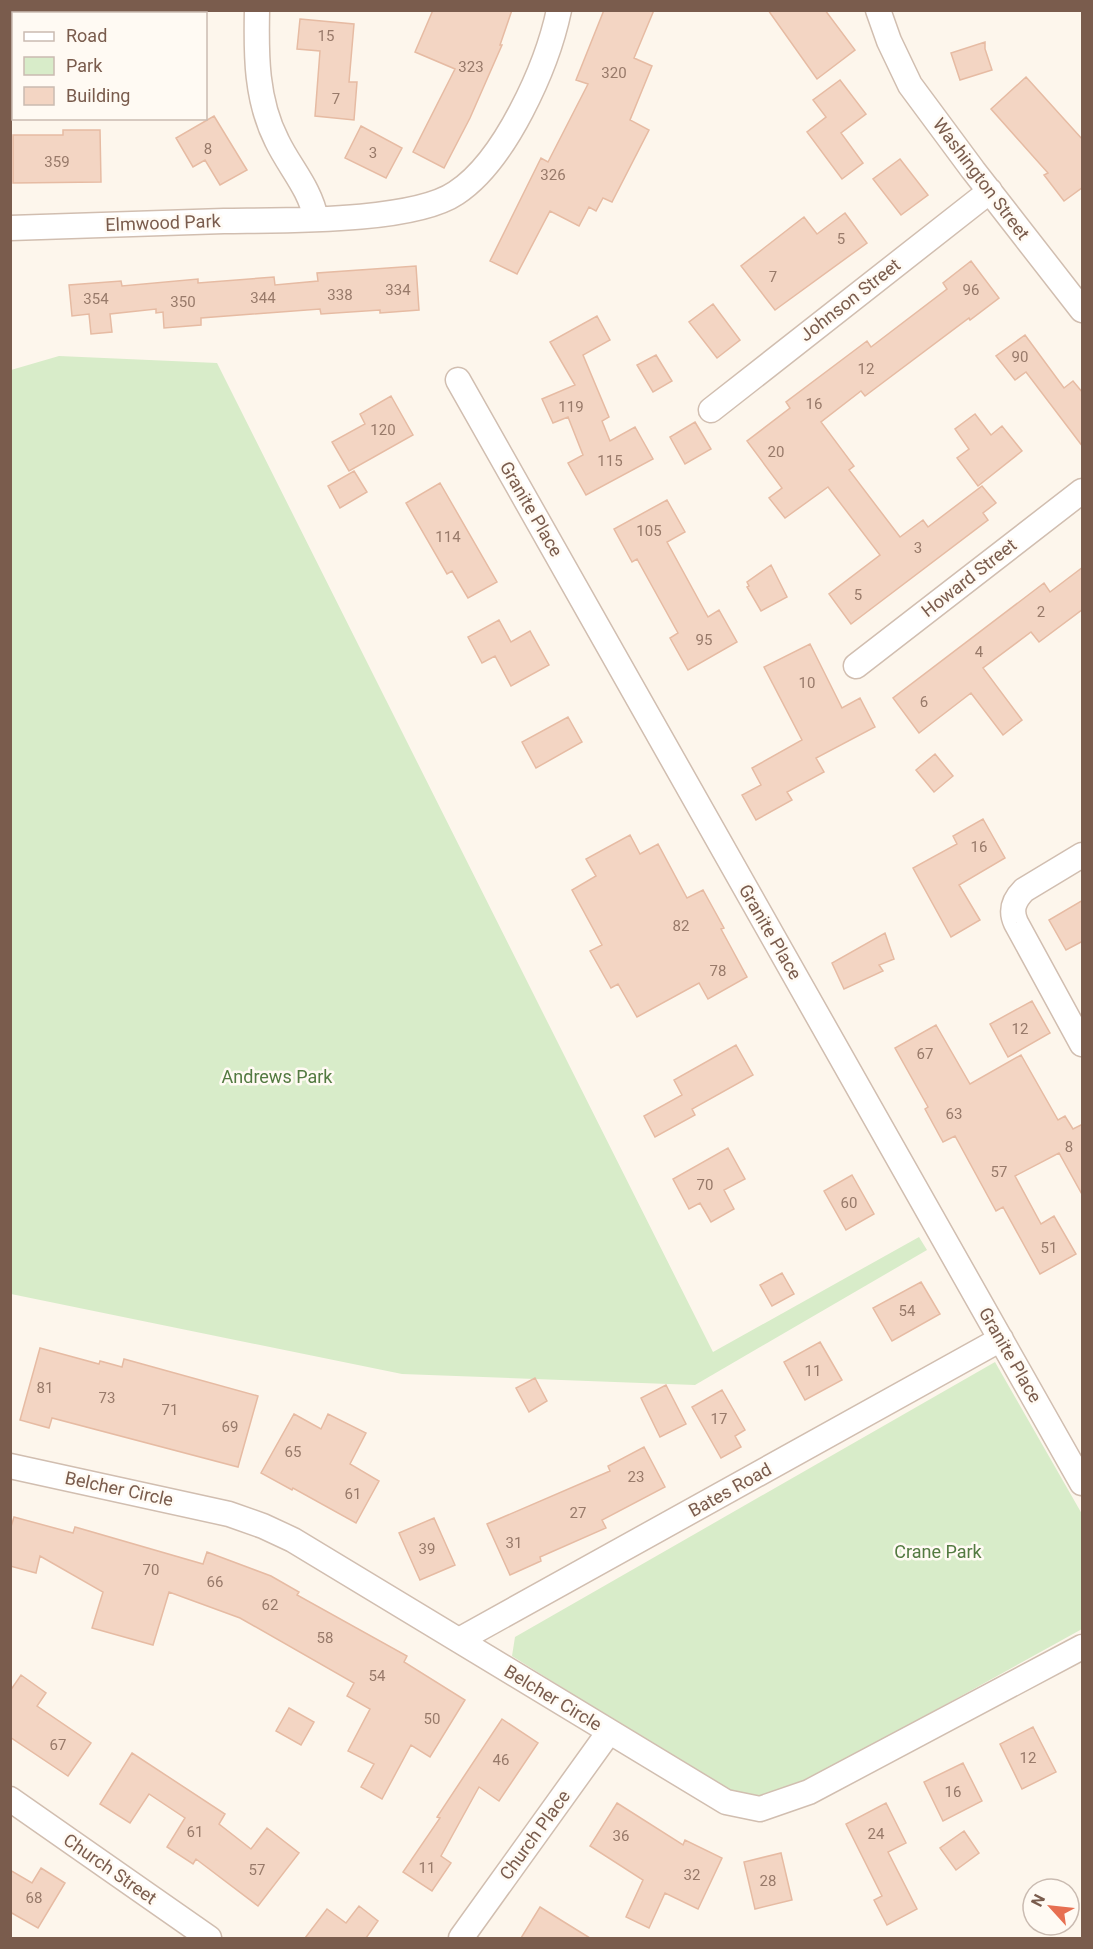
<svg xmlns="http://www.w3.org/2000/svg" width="1093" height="1949" viewBox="0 0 1093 1949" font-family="Roboto,sans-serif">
<rect width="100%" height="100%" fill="#fdf6ec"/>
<path fill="#d8ecc9" d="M 59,356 L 217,363 L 713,1352 L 919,1237 L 927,1250 L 695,1385 L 402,1374 L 11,1294 L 11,370 Z
M 995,1362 L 1082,1514 L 1082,1629 L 771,1801 L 733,1795 L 512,1656 L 515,1637 Z"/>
<path fill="#f3d5c3" stroke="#e6bba3" stroke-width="1.5" d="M 433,10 L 512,10 L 500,45 L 502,45 L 470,118 L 444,168 L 413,152 L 455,69 L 415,52 Z
M 604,10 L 654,10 L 634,58 L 652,66 L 630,120 L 649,130 L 612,202 L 603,198 L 596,211 L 589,207 L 579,226 L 550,211 L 517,274 L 490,261 L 541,158 L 548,162 L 588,84 L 576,80 Z
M 768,10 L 825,10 L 855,50 L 817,79 Z
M 300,19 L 354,24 L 349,82 L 357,82 L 354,120 L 315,116 L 320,51 L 297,49 Z
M 985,42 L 985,49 L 992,70 L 960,80 L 951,53 Z
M 1026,77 L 1083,140 L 1083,187 L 1064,201 L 1044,175 L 1048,173 L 991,109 Z
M 840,80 L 866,114 L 841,133 L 863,163 L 842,179 L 807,132 L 826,117 L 813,100 Z
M 214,116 L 247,170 L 220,185 L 205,160 L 193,167 L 176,138 Z
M 361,126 L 402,148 L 386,178 L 345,158 Z
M 63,130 L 100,130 L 101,182 L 13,183 L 13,135 L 63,135 Z
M 900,159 L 928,195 L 901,215 L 873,179 Z
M 845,213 L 867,243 L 775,310 L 741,266 L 804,217 L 817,234 Z
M 971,261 L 999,298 L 970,320 L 969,318 L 865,396 L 861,391 L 821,422 L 854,466 L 849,470 L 900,537 L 923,520 L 928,527 L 982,486 L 996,503 L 983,513 L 988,520 L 851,624 L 829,594 L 880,555 L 828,487 L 785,518 L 769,498 L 782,488 L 747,441 L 790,408 L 786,402 L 867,341 L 871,347 L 947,289 L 943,283 Z
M 416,266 L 419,310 L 380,313 L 380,310 L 321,314 L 320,309 L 201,318 L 201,325 L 164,328 L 163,312 L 156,313 L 156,309 L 110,314 L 112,332 L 91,334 L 89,314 L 72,316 L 69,285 L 121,281 L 122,286 L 198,279 L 198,283 L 274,277 L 275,285 L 318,281 L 317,273 Z
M 713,304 L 740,340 L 717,358 L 689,322 Z
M 597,316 L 610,340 L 583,355 L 609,417 L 602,421 L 610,441 L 635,427 L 653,459 L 586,495 L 568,463 L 583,455 L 568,417 L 553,423 L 542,399 L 575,385 L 550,342 Z
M 1025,335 L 1064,388 L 1073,381 L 1083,393 L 1083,447 L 1026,372 L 1015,380 L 996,356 Z
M 656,355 L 672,381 L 653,392 L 637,365 Z
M 391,396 L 413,435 L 349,471 L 332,442 L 365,424 L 360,414 Z
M 975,414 L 991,435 L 1002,426 L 1022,451 L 978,486 L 957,458 L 969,449 L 955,429 Z
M 695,422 L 711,449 L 685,464 L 670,437 Z
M 354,471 L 367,492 L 340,508 L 328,486 Z
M 440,483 L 497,582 L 468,598 L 452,571 L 447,574 L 406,503 Z
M 667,500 L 685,532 L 667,542 L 708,617 L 719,610 L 737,642 L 688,670 L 670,638 L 678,633 L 637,559 L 632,562 L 614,529 Z
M 771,565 L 787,597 L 761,611 L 747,587 L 749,586 L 747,582 Z
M 1083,567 L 1083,609 L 1039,642 L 1031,632 L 983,668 L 1022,720 L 1003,735 L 971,693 L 919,733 L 893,698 L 1044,583 L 1050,592 Z
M 499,620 L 511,642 L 530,631 L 549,665 L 511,686 L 495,656 L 482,663 L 468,637 Z
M 810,644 L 842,708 L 860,698 L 875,727 L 816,758 L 824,772 L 787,792 L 792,800 L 756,820 L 742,795 L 761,785 L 752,768 L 802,740 L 764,667 Z
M 568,717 L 582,742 L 536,768 L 522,742 Z
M 935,754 L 953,776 L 934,792 L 916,770 Z
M 983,819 L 1005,858 L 959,885 L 980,920 L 951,937 L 913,868 L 957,844 L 953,836 Z
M 630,835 L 640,854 L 658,844 L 687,898 L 703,890 L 724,928 L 721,929 L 747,977 L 708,999 L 699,983 L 637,1017 L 618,984 L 611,988 L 590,951 L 602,945 L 572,890 L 596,876 L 586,859 Z
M 1083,900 L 1083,941 L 1066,950 L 1049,920 Z
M 885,933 L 894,959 L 879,965 L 883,971 L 844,989 L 832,963 Z
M 1032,1001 L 1050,1033 L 1008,1057 L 990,1024 Z
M 936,1025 L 970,1084 L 1021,1055 L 1058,1120 L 1065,1116 L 1073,1129 L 1083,1124 L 1083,1196 L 1059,1153 L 1015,1176 L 1041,1224 L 1054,1216 L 1076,1254 L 1040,1274 L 1003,1207 L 996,1211 L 955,1136 L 943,1142 L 925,1109 L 928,1107 L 895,1048 Z
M 736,1045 L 753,1075 L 692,1109 L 695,1115 L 655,1137 L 644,1116 L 682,1095 L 674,1080 Z
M 728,1148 L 745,1179 L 724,1190 L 734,1209 L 711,1222 L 700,1203 L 689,1209 L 673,1179 Z
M 852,1175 L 874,1214 L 846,1230 L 824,1191 Z
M 782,1273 L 794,1294 L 772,1306 L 760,1285 Z
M 921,1282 L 940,1314 L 892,1341 L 873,1308 Z
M 820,1342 L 842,1380 L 805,1400 L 784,1362 Z
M 40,1348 L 99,1364 L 100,1361 L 122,1367 L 124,1359 L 258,1396 L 238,1467 L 52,1418 L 49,1428 L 20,1420 Z
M 535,1378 L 547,1401 L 529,1412 L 516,1388 Z
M 666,1385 L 686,1424 L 660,1437 L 641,1398 Z
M 722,1390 L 745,1430 L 735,1436 L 741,1447 L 721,1458 L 692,1407 Z
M 294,1414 L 321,1429 L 328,1414 L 366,1433 L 350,1464 L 379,1481 L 356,1523 L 293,1488 L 292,1490 L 261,1473 Z
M 644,1447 L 665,1487 L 602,1520 L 606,1528 L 540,1557 L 541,1561 L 510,1575 L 487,1524 L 610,1471 L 608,1466 Z
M 14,1517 L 73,1533 L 75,1527 L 203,1564 L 207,1552 L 271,1576 L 299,1592 L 297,1595 L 407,1656 L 404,1662 L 465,1700 L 430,1757 L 411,1745 L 382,1799 L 361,1787 L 374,1764 L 348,1751 L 370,1709 L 347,1696 L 354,1683 L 240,1618 L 169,1592 L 153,1645 L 92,1628 L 103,1592 L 40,1556 L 36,1573 L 10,1566 L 10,1530 Z
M 434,1518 L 455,1565 L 420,1580 L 399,1533 Z
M 21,1675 L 46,1693 L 37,1706 L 91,1743 L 68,1776 L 10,1737 L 10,1691 Z
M 289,1708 L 314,1722 L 301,1745 L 276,1731 Z
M 502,1719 L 538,1743 L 499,1801 L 479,1787 L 441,1856 L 451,1863 L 432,1891 L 403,1872 L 440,1818 L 437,1817 Z
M 1033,1727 L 1056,1772 L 1022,1789 L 1000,1744 Z
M 132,1753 L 225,1814 L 219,1824 L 251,1849 L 267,1828 L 299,1853 L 258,1906 L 196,1859 L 193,1864 L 167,1847 L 185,1818 L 149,1794 L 130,1823 L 100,1804 Z
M 963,1763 L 982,1801 L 943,1821 L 924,1782 Z
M 617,1803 L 683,1845 L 685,1840 L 722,1858 L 698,1909 L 665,1893 L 649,1928 L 626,1917 L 643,1880 L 590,1846 Z
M 886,1803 L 906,1843 L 888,1852 L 917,1909 L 887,1925 L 874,1900 L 882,1896 L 846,1824 Z
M 964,1831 L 979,1853 L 956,1870 L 940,1848 Z
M 781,1853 L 792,1900 L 755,1909 L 744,1862 Z
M 41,1868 L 65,1883 L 38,1928 L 10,1912 L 10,1870 L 32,1883 Z
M 359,1906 L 378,1921 L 366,1938 L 305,1938 L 327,1909 L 346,1923 Z
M 540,1907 L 564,1922 L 590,1938 L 521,1938 Z"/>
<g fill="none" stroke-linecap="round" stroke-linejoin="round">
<defs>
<path id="street" d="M 257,10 C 256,55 256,100 277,141 C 290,168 310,188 316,219
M 878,10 L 889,41 L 910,85 L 973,170 L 1082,310
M 10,228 C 82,226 153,223 224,221 C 280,220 412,223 456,193 C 505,161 547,67 559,10
M 458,380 L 1082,1483
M 711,410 L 990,191
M 856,666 L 1082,491
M 1082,855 L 1024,890 C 1014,900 1010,910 1016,923 L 1082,1044
M 10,1466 L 229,1514 L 263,1526 L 293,1540 L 726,1802 L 760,1809 L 809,1792 L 1082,1647
M 459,1640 L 1001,1339
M 10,1799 L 209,1938
M 461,1938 L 609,1732"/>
</defs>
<use href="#street" stroke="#d1beb0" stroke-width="27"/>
<use href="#street" stroke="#fff" stroke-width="24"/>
</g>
<g text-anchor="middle" stroke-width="5" stroke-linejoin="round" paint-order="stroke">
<g font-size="15" fill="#987a6a">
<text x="326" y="41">15</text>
<text x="471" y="72">323</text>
<text x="614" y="78">320</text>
<text x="336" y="104">7</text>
<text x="208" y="154">8</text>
<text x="373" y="158">3</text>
<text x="57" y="167">359</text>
<text x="553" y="180">326</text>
<text x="841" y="244">5</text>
<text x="773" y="282">7</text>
<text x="398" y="295">334</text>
<text x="971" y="295">96</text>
<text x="340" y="300">338</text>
<text x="263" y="303">344</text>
<text x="96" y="304">354</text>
<text x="183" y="307">350</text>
<text x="1020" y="362">90</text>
<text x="866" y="374">12</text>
<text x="814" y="409">16</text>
<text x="571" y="412">119</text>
<text x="383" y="435">120</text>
<text x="776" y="457">20</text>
<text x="610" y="466">115</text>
<text x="649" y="536">105</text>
<text x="448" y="542">114</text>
<text x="918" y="553">3</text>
<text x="858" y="600">5</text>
<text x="1041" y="617">2</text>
<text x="704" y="645">95</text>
<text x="979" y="657">4</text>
<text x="807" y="688">10</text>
<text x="924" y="707">6</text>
<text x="979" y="852">16</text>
<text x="681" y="931">82</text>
<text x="718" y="976">78</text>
<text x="1020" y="1034">12</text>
<text x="925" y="1059">67</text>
<text x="954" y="1119">63</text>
<text x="1069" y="1152">8</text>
<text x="999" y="1177">57</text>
<text x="705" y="1190">70</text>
<text x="849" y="1208">60</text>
<text x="1049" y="1253">51</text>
<text x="907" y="1316">54</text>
<text x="813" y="1376">11</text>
<text x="45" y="1393">81</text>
<text x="107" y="1403">73</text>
<text x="170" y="1415">71</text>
<text x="719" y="1424">17</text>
<text x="230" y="1432">69</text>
<text x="293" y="1457">65</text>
<text x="636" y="1482">23</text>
<text x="353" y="1499">61</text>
<text x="578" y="1518">27</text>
<text x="514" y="1548">31</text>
<text x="427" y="1554">39</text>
<text x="151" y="1575">70</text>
<text x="215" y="1587">66</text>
<text x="270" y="1610">62</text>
<text x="325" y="1643">58</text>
<text x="377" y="1681">54</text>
<text x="432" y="1724">50</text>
<text x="58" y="1750">67</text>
<text x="1028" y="1763">12</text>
<text x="501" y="1765">46</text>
<text x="953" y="1797">16</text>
<text x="195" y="1837">61</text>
<text x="876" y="1839">24</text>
<text x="621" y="1841">36</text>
<text x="427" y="1873">11</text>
<text x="257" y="1875">57</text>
<text x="692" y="1880">32</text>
<text x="768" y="1886">28</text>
<text x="34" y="1903">68</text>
</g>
<g font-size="18" fill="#7a5c4d" stroke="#fffaf3">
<text transform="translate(981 179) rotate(53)" y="6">Washington Street</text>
<text transform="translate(163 223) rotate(-2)" y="6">Elmwood Park</text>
<text transform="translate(850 300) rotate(-38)" y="6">Johnson Street</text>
<text transform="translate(531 509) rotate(60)" y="6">Granite Place</text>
<text transform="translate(969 578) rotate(-38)" y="6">Howard Street</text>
<text transform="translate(770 932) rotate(60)" y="6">Granite Place</text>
<text transform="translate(1010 1355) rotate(60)" y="6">Granite Place</text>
<text transform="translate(119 1489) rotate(12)" y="6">Belcher Circle</text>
<text transform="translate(730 1490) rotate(-29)" y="6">Bates Road</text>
<text transform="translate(553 1698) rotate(31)" y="6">Belcher Circle</text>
<text transform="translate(535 1835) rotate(-54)" y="6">Church Place</text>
<text transform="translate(110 1869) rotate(35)" y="6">Church Street</text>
</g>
<g font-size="18" fill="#537a41" stroke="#fffaf3">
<text x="277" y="1083">Andrews Park</text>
<text x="938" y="1558">Crane Park</text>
</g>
</g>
<rect width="1093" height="1949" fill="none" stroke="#7a5c4d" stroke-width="24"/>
<rect x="12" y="12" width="195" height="108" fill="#fffaf3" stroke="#cabbb1" stroke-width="1.5"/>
<rect x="24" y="32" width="30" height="9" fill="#ffffff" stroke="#cabbb1" stroke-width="1.5"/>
<text x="66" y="42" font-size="18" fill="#7a5c4d">Road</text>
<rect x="24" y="57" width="30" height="18" fill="#d8ecc9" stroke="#cabbb1" stroke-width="1.5"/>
<text x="66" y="72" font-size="18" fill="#7a5c4d">Park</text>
<rect x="24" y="87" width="30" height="18" fill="#f3d5c3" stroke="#cabbb1" stroke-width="1.5"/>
<text x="66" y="102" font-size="18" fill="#7a5c4d">Building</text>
<g transform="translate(1051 1907) rotate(297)"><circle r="28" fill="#fffaf3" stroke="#cabbb1" stroke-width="1.5"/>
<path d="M0-4.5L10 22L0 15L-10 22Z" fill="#e76f51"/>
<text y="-9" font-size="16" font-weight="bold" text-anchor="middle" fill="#7a5c4d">N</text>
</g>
</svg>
